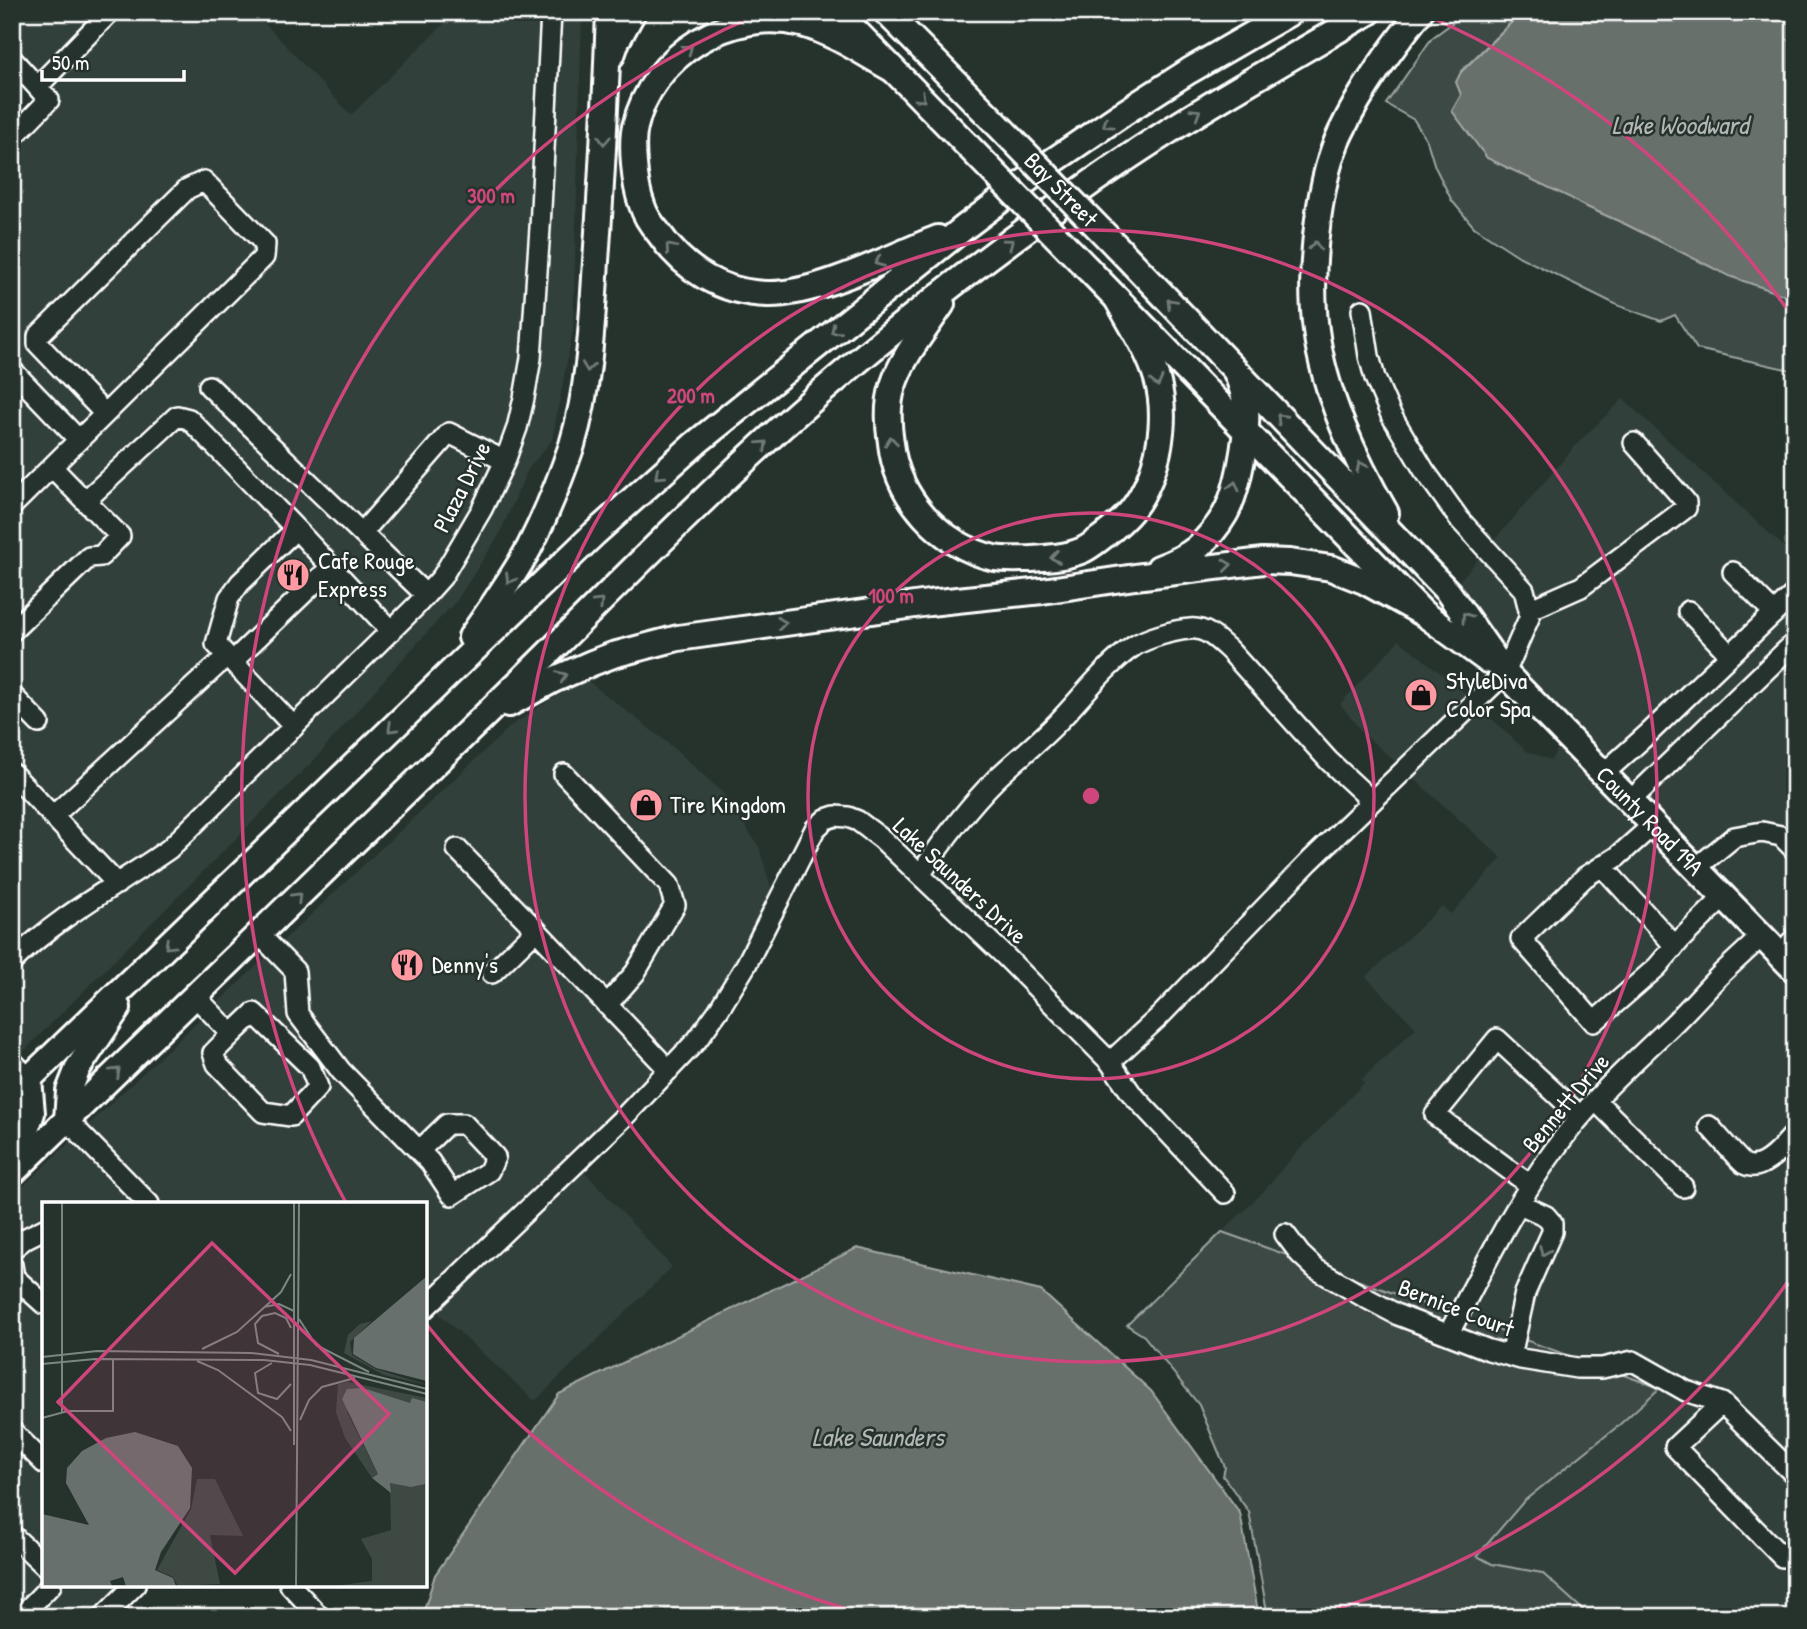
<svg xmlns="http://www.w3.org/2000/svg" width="1807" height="1629" viewBox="0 0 1807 1629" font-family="'Patrick Hand',sans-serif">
<rect width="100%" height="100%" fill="#26332d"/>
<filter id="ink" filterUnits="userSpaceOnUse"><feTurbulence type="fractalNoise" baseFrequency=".0143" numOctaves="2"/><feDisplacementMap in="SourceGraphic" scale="14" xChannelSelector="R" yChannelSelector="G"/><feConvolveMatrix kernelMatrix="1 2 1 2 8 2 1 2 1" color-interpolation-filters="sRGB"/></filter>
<g filter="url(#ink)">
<path fill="#333f3a" d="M 12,12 L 254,12 L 351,115 L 456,12 L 582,12 L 573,330 L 552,440 L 528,469 L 499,535 L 457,600 L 397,665 L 315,759 L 12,1063 L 12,139 L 59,95 L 12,79 Z
M 1623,399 L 1795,557 L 1795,956 L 1539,693 L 1521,666 L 1455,586 L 1577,444 Z
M 1399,640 L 1456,685 L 1526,751 L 1551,760 L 1561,743 L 1795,983 L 1795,1617 L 1591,1617 L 1542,1573 L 1492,1564 L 1477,1557 L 1524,1501 L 1618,1426 L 1659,1388 L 1222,1232 L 1265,1190 L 1285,1165 L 1364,1083 L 1361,1080 L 1416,1028 L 1366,977 L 1442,906 L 1451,914 L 1502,858 L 1362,732 L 1340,704 Z
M 584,678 L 673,747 L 723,793 L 759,847 L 778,912 L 740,999 L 573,1159 L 672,1267 L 535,1401 L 425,1301 L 425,1204 L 163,1204 L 87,1126 L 512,725 Z
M 73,1139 L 136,1204 L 44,1204 L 44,1585 L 120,1585 L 88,1617 L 44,1617 L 12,1585 L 12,1197 Z"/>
<path fill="#3e4944" stroke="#9ea4a2" stroke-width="2" d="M 1467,12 L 1522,12 L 1461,71 L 1795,292 L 1795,371 L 1697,349 L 1675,315 L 1661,321 L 1617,305 L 1520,257 L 1474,227 L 1452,201 L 1435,167 L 1427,141 L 1414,120 L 1386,104 L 1432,38 Z
M 1222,1232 L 1660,1388 L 1618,1426 L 1524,1501 L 1477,1556 L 1492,1564 L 1542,1573 L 1591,1617 L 1268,1617 L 1249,1512 L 1223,1476 L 1225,1467 L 1199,1405 L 1144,1336 L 1127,1325 Z"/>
<path fill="#67706c" stroke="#a4a9a7" stroke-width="2" d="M 1522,12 L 1795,12 L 1795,299 L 1729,276 L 1625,224 L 1580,204 L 1571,198 L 1487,158 L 1452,111 L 1461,95 L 1456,82 L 1461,72 Z
M 857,1248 L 1041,1291 L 1151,1391 L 1240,1513 L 1259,1617 L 422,1617 L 435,1575 L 559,1394 Z"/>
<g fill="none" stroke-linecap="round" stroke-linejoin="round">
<defs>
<path id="minor" d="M 12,59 L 49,100 L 12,138
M 38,86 L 110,12
M 12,370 L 79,440
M 209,386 L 426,595
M 52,467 L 85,501
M 12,506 L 264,257 L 265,244 L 204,181 L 187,189 L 38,336 L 38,344 L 105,414
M 362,533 L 449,433 L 505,461
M 1733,572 L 1774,613
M 1529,610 L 1581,587 L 1686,508 L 1686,502 L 1634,443
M 1688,611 L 1730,655
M 12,631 L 89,557 L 101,556 L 120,536 L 85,501 L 177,416 L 189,419 L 296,529 L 391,631
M 232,662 L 331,567
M 12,695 L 39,723
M 294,727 L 216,644 L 229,598 L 240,583 L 296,529
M 12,773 L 117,884
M 564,774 L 669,885 L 675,905 L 635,973 L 607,1005
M 1603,774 L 1650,732 L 1795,593
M 1630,801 L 1795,642
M 53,816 L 227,656
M 1653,825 L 1617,857 L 1585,877 L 1521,939 L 1594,1022 L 1657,967 L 1680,940 L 1724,897
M 457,849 L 536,930 L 669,1070
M 1602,866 L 1675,946
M 1696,868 L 1734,837 L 1762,832 L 1781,836 L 1795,850
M 920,875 C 943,840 967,808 996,779 C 1017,759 1039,742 1059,721 C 1083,696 1105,666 1134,646 C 1147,638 1174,630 1190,629 C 1206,627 1219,641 1230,651 L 1329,761 L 1372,801
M 259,934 L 295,971 L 298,1014 L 341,1071 L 430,1162 L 452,1195 L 489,1171 L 495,1157 L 464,1124 L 447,1124 L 419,1151
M 1780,954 L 1795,938
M 12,962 C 58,916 116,886 169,849 L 416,606 L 442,577 L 482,509 L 505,461 L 517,428 L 524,398 L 531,358 L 540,228 L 551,12
M 492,973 L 536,930
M 195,996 L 232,1034 L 254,1013 L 310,1067 L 318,1087 L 291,1116 L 263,1112 L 217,1064 L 213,1053 L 232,1034
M 12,1061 L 29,1079
M 1110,1062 L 1160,1016 L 1310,861 L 1505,673 L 1529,618 L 1529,610 L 1524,590 L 1460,520 L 1424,470 L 1391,415 L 1375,378 L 1369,356 L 1362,310
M 1595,1100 L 1683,1187
M 67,1120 L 149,1204
M 1709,1126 C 1716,1133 1738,1160 1744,1164 C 1763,1174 1784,1145 1795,1133
M 1530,1185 L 1435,1115 L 1497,1039 L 1580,1116
M 1285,1234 L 1300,1254 L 1316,1269 L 1364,1297 L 1398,1315 L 1489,1350 L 1521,1359 L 1577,1368 L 1602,1368 L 1633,1361 L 1686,1391 L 1722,1403 L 1795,1475
M 12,1249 L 26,1238 L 44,1229
M 12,1265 L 14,1277 L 44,1304
M 425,1308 L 624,1117 L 697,1040 L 718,1011 L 746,965 L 815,829 L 826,819 L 835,816 L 848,817 L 858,821 L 882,839 L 1004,955 L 1110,1062 L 1131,1093 L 1225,1193
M 1449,1333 C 1482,1271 1513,1206 1555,1149 C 1587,1104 1628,1067 1668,1029 C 1687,1011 1704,991 1723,972 C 1736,960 1749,948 1762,936
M 1511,1356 L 1525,1293 L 1552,1232 L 1552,1223 L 1546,1216 L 1520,1204
M 1722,1403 L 1675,1447 L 1782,1557 L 1795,1545
M 12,1431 L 44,1463
M 12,1535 L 44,1565
M 290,1585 L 320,1617
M 25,1612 L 51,1585
M 103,1617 L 135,1585"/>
<g id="major">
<path d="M 837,12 L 966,144"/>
<path d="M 886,12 L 994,121"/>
<path d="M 612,55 L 617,41 L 633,12"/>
<path d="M 892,69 C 863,53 834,33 802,24 C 731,6 651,55 635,127 C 632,139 633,152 634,164 C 635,177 637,192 642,205 C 645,215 651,224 658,232 C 684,270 721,293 768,294 C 817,295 892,256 938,238"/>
<path id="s1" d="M 1117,247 L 1448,592 L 1505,673 L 1795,970"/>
<path d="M 1088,269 L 1424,614 L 1487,660"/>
<path d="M 942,304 C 925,330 903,355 893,386 C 887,404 888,424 891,443 C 897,498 940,545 994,558 C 1006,560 1019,559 1031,559 C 1048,558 1067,557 1083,550 C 1091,546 1098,540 1105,535 C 1127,518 1139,505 1150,478 C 1162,448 1166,410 1157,379 C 1149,351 1131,325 1117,299"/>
<path d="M 1386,513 C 1355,460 1324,392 1316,330 C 1311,294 1313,256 1318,219 C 1322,190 1328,158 1341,132 C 1362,88 1390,50 1420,12"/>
<path d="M 1159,568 C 1172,563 1186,557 1197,548 C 1207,539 1218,526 1225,514 C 1238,491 1248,436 1246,409 C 1245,396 1241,384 1236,372"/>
<path d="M 471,637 C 491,608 512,579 529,548 C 546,515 560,480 572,445 C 590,385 592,323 596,261 C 602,178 606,95 609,12"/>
<path d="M 509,704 L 553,680 L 592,663 L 613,655 L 678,638 L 929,603 L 1042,591 L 1135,577 L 1263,561 L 1290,562 L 1331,568 L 1364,581 L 1424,614"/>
<path d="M 12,1095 L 594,534 L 696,443 L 965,227 L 1050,163 L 1122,114 L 1189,71 L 1291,12"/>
<path d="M 67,1120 L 69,1091 L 78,1068 L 118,1008"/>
<path d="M 12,1156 L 21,1144 L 32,1113 L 29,1079"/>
<path d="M 12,1173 C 167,1022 323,873 478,722 C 584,620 685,513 795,415 C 884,336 981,261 1078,192 C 1171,125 1270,70 1369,12"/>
</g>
</defs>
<use href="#minor" stroke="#fff" stroke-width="24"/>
<use href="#major" stroke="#fff" stroke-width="30"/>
<use href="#minor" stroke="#26332d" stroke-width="19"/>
<use href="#major" stroke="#26332d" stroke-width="24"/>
<defs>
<g id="major-bridge">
<path id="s2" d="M 994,121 L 1117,247"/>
<path d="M 966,144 L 1088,269"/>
</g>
</defs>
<use href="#major-bridge" stroke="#fff" stroke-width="30" stroke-linecap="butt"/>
<use href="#major-bridge" stroke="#26332d" stroke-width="24"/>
</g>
<defs><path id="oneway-chevron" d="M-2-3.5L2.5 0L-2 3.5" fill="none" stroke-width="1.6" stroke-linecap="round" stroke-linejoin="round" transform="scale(1.75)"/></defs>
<g stroke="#727a76">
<use href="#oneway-chevron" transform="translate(688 49) rotate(-38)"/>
<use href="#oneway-chevron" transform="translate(921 98) rotate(45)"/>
<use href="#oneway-chevron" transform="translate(1196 113) rotate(-32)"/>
<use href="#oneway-chevron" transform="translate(1107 124) rotate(146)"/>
<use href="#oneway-chevron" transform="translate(604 140) rotate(93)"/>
<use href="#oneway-chevron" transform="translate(1009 243) rotate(-37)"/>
<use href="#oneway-chevron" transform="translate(1315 246) rotate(-86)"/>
<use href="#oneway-chevron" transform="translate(670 248) rotate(-130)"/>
<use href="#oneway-chevron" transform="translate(879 262) rotate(158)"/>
<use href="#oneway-chevron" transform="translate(1171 303) rotate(-134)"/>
<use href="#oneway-chevron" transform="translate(835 330) rotate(141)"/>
<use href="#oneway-chevron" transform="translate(588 367) rotate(97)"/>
<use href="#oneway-chevron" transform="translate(1157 382) rotate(76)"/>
<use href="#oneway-chevron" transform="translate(1281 418) rotate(-134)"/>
<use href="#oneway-chevron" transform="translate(891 441) rotate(-97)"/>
<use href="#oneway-chevron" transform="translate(763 445) rotate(-43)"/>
<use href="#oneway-chevron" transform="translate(1361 466) rotate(-116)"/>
<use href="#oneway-chevron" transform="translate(659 475) rotate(138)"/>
<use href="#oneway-chevron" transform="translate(1234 486) rotate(-75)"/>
<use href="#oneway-chevron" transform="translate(1055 557) rotate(171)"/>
<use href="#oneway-chevron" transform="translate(1227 565) rotate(-7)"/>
<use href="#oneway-chevron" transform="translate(510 579) rotate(121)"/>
<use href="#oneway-chevron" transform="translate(599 603) rotate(-45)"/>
<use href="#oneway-chevron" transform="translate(1466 617) rotate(-125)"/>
<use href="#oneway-chevron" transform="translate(782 623) rotate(-7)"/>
<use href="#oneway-chevron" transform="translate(562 676) rotate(-24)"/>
<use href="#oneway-chevron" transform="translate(392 728) rotate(136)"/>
<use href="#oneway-chevron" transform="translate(297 897) rotate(-44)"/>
<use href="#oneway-chevron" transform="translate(169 945) rotate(136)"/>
<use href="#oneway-chevron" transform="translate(116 1072) rotate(-44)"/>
<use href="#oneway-chevron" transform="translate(1544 1251) rotate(113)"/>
</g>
</g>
<g fill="none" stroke="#ce467c" stroke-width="3.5">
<circle cx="1091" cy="796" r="283"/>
<circle cx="1091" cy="796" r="566"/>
<path d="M1791 1277A849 849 0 0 1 1311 1616M871 1616A849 849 0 0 1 427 1325M345 1201A849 849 0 0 1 759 14M1423 14A849 849 0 0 1 1791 315"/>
</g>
<defs>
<symbol id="restaurant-disc" viewBox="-11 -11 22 22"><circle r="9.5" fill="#ff9aa2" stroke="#26332d"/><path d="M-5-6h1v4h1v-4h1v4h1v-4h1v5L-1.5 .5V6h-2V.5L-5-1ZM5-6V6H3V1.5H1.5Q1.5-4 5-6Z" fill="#111"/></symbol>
<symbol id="shop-disc" viewBox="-11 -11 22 22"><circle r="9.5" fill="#ff9aa2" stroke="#26332d"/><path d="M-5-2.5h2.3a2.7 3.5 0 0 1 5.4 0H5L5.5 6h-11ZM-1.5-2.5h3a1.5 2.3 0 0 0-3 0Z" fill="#111"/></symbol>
</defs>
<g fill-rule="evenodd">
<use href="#restaurant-disc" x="274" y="556" width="38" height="38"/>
<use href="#shop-disc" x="1402" y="676" width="38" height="38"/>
<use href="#shop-disc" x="627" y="786" width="38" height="38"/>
<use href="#restaurant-disc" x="388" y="946" width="38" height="38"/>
</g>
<g text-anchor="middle" stroke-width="5" stroke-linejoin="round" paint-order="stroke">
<g font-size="24" fill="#fff" stroke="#26332d">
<text dy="8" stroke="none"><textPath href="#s2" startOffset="96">Bay Street</textPath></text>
<text transform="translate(462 487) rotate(-63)" y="8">Plaza Drive</text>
<text dy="8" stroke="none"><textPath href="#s1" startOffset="784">County Road 19A</textPath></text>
<text transform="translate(960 881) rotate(43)" y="8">Lake Saunders Drive</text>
<text transform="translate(1566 1103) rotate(-50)" y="8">Bennett Drive</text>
<text transform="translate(1456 1308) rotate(21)" y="8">Bernice Court</text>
</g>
<g font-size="24" fill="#fff" stroke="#26332d" text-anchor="start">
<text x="318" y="569">Cafe Rouge<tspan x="318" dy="28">Express</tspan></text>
<text x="1446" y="689">StyleDiva<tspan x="1446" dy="28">Color Spa</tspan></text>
<text x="670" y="813">Tire Kingdom</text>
<text x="432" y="973">Denny's</text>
</g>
<g font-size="26" font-style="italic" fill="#b3b8b6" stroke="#26332d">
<text x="1680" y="134">Lake Woodward</text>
<text x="878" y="1446">Lake Saunders</text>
</g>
</g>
<g transform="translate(42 1202)">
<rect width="385" height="385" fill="#26332d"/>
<path d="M 330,119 L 308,140 L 310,153 L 334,167 L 385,183 L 342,173 L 302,151 L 306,133 L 318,122 ZM 306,180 L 385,196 L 385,200 L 370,197 L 368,204 L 321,186 L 305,210 L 336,272 L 330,276 L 303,236 L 294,210 L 296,182 ZM 155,277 L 173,277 L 201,334 L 168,333 L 178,382 L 136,384 L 131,375 L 115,368 L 149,307 ZM 348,280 L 385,280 L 385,384 L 292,384 L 330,379 L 330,357 L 319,337 L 349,328 Z" fill="#3e4944"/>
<path d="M 385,74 L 385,179 L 334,166 L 311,152 L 312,136 ZM 321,186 L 368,201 L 370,196 L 385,200 L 383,282 L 369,285 L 348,281 L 349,291 L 330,276 L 336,272 L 300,197 L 305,187 ZM 93,230 L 136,244 L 150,266 L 148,306 L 119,350 L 113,368 L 131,376 L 134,384 L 84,384 L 81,375 L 68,379 L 70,384 L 0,384 L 0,312 L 47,323 L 24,281 L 25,266 L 40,249 L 64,236 Z" fill="#67706c"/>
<path fill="none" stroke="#7d8581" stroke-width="2" d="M 20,1 L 20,210M 252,1 L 252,243M 222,105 L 237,102 L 252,109M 257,117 L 274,143 L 327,170M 160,147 L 195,130 L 239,90 L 249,72M 237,152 L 216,141 L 213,122 L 220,114 L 233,111 L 244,116 L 249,126M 0,155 L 55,149 L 209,151 L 269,158 L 385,187M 155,159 L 176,168 L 240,215 L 249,229M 230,161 L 213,171 L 216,191 L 235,197 L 249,182M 0,162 L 53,157 L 222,158 L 268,163 L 385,192M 0,216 L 26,209 L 71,209 L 71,157M 258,218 L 267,198 L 280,185 L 313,176M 254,384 L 257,1"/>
<path fill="#ce467c" fill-opacity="0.15" stroke="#ce467c" stroke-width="3.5" d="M 170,41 L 347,212 L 193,371 L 16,200 Z"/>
<rect width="385" height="385" fill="none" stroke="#fff" stroke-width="3.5"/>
</g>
<circle cx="1091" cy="796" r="10" fill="#ce467c" stroke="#26332d" stroke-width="3.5"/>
<g font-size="21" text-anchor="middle" font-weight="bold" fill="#ce467c" stroke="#26332d" stroke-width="5" stroke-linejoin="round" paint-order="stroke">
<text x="491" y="203">300 m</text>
<text x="691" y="403">200 m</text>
<text x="891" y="603">100 m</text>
</g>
<rect width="1807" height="1629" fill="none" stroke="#26332d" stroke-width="42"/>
<rect x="21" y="21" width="1765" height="1587" fill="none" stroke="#fff" stroke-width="2.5" filter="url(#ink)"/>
<path d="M42 70v10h142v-10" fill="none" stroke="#ffffff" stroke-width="3.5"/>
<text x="52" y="70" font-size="21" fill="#ffffff" stroke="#26332d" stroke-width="5" paint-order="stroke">50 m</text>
</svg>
